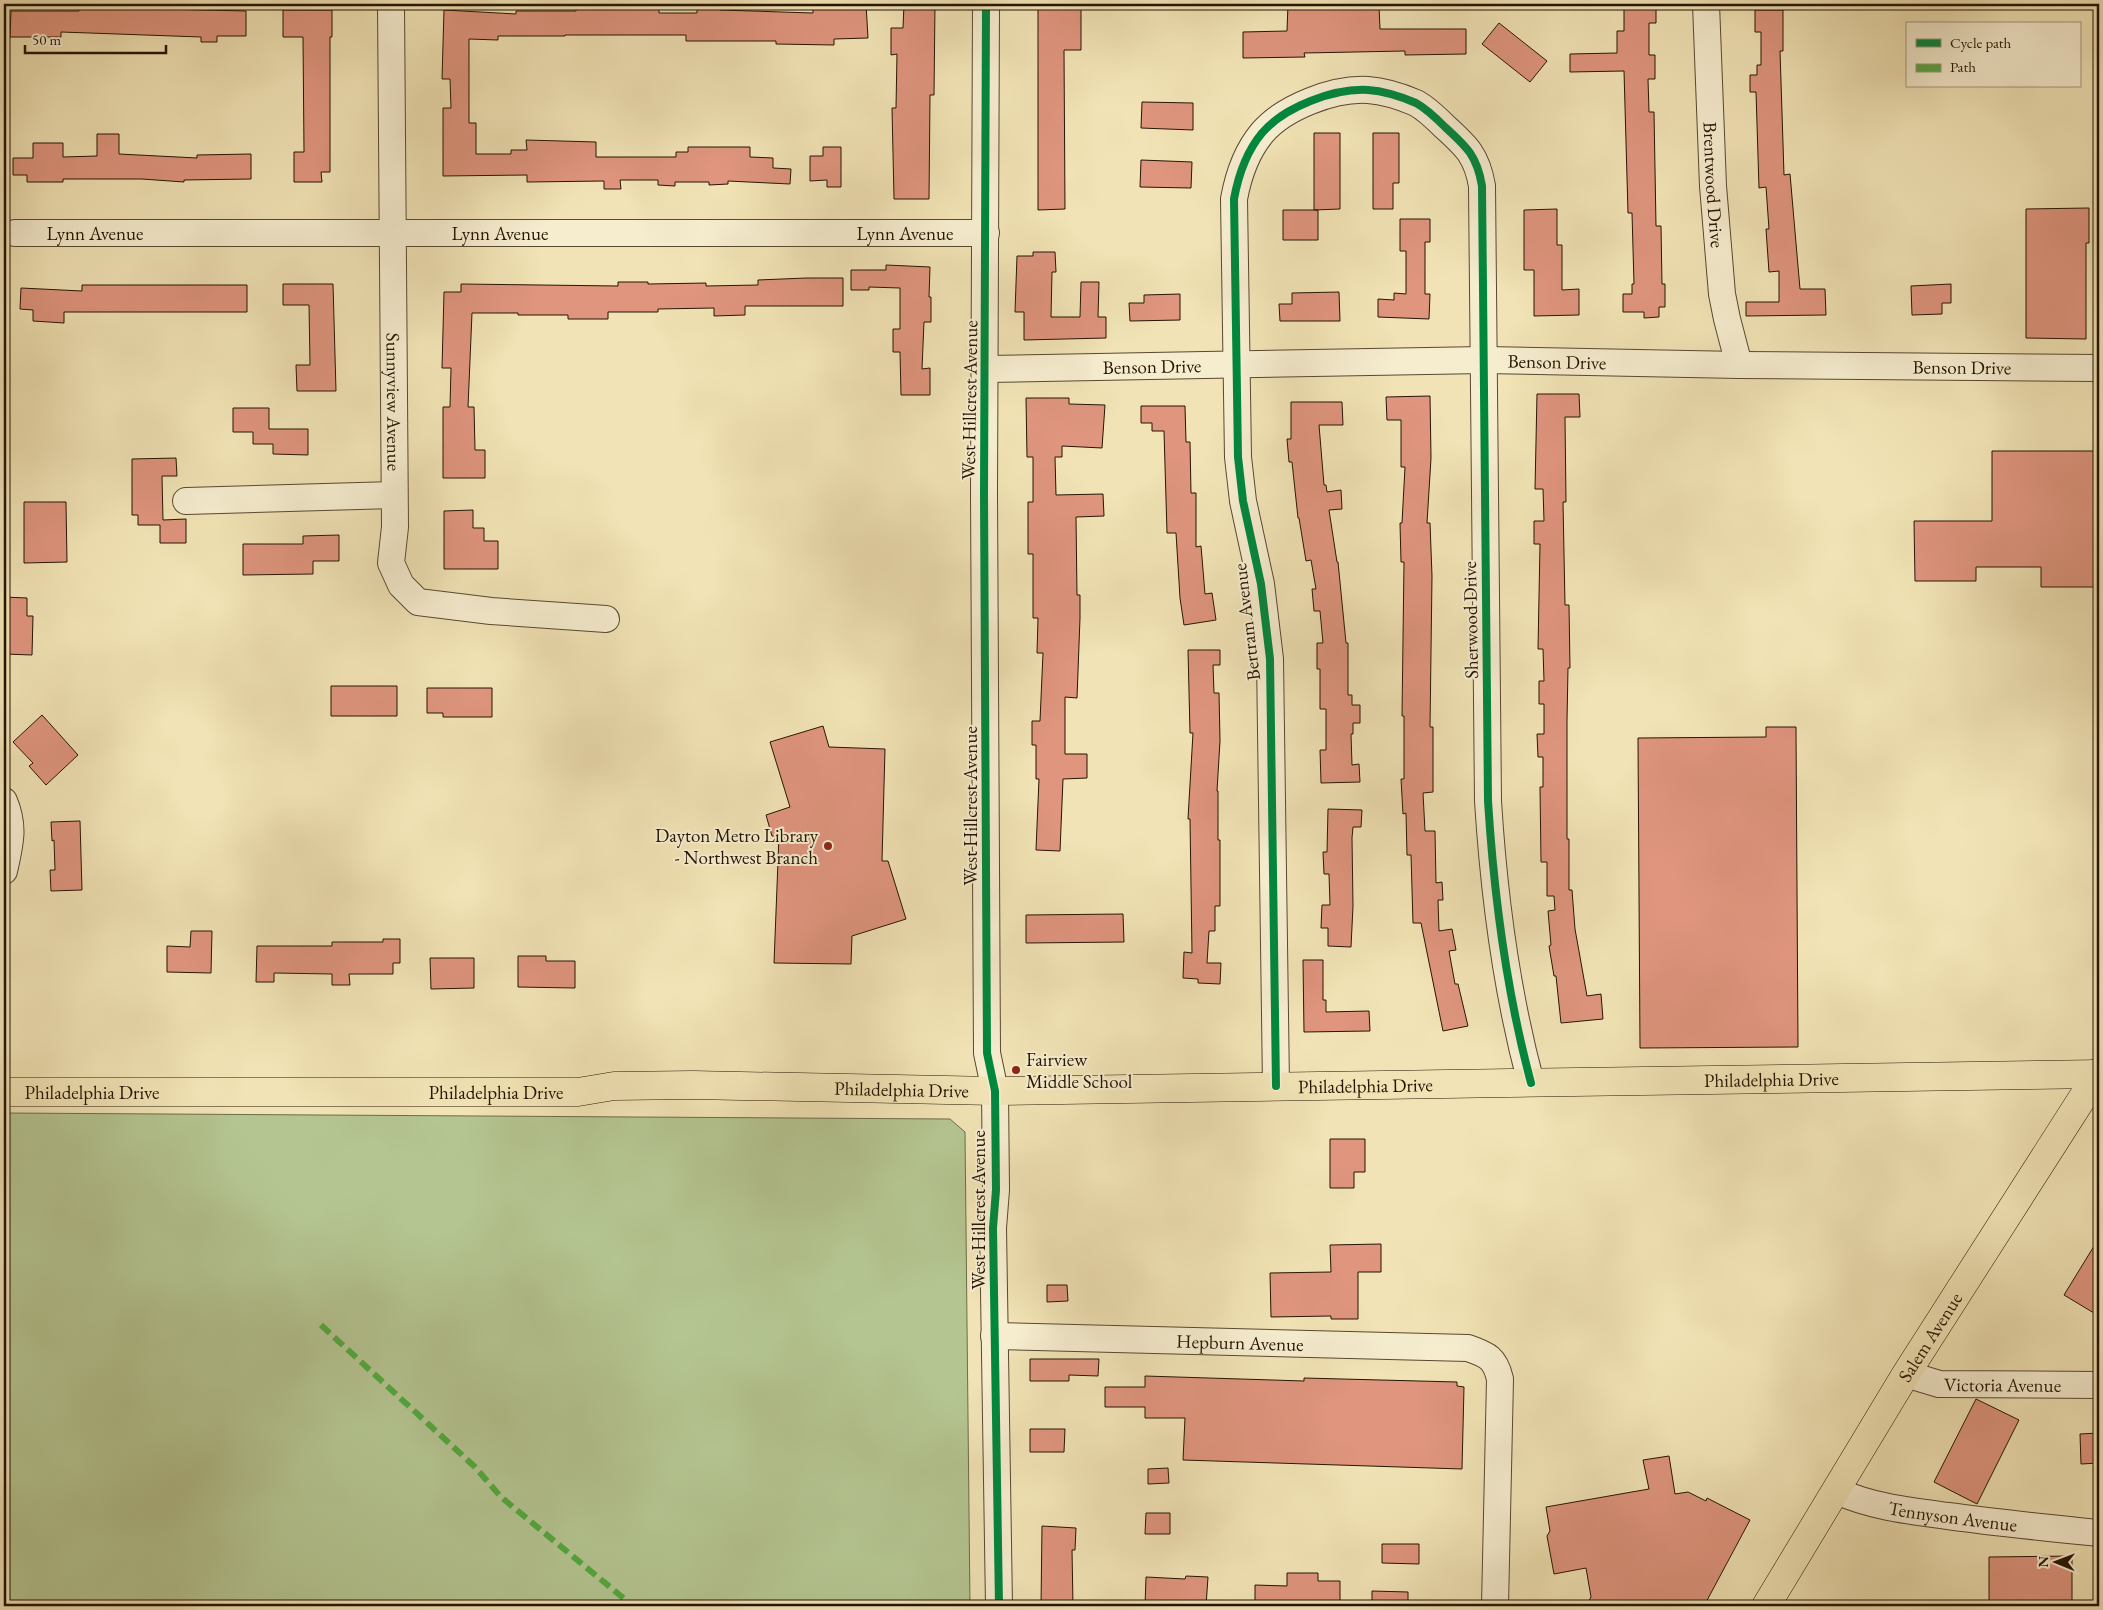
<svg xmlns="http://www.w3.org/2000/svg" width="2103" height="1610" viewBox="0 0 2103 1610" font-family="'EB Garamond',serif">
<rect width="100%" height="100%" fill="#f1e3b5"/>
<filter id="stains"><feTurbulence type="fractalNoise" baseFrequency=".004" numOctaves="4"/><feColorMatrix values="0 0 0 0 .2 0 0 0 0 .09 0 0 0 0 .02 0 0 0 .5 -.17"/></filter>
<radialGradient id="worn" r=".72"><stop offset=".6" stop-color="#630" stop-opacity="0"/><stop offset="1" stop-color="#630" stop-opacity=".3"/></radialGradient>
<path fill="#b4c591" stroke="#6c6d4a" d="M 4,1113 L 950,1119 L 965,1132 L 970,1606 L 4,1606 Z"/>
<path fill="#df957e" stroke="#251503" d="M 848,4 L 866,4 L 868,38 L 834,39 L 834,45 L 776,44 L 776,41 L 686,41 L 686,35 L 565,35 L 565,36 L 498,36 L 498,40 L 469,39 L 469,123 L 476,123 L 476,154 L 511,154 L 511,150 L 527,150 L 526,140 L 596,142 L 596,157 L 676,157 L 676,152 L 688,152 L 688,147 L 750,147 L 750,157 L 773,158 L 773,168 L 791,169 L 790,184 L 728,181 L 728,184 L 709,185 L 709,182 L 675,182 L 675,186 L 658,185 L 658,180 L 620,180 L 621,189 L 604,189 L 604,181 L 527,182 L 527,175 L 443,176 L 443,108 L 451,108 L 450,79 L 442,79 L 444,10 L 516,14 L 516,11 L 576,11 L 576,8 L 621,8 L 621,9 L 659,9 L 659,13 L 697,13 L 697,5 L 720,6 L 720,10 L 813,13 L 813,7 L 848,9 Z
M 904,4 L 935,4 L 934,95 L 930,95 L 929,199 L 894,199 L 892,108 L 896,108 L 897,54 L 891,55 L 891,28 L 903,28 Z
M 1288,4 L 1306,4 L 1306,7 L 1379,6 L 1380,29 L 1466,29 L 1466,54 L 1405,55 L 1405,51 L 1304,53 L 1305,57 L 1243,58 L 1243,32 L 1287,31 Z
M 1624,4 L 1656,4 L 1656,23 L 1649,23 L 1649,55 L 1655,55 L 1655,79 L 1648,79 L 1649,112 L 1654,112 L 1656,226 L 1661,226 L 1662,284 L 1665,284 L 1665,307 L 1659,307 L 1659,317 L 1644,318 L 1644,312 L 1623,312 L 1623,294 L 1632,294 L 1632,284 L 1634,284 L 1632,213 L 1628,213 L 1624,71 L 1570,72 L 1570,54 L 1617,53 L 1617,31 L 1624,31 Z
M 79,7 L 246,11 L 246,36 L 217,36 L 217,42 L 201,42 L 201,37 L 61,32 L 61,37 L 10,37 L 11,11 L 79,11 Z
M 1038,8 L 1081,8 L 1081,50 L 1064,50 L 1065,209 L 1038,210 Z
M 283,10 L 332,10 L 332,37 L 330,37 L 330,172 L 321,172 L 322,182 L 294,182 L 294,152 L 304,152 L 303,37 L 283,37 Z
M 1755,10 L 1783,10 L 1783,51 L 1780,51 L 1784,175 L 1790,174 L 1800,289 L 1825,289 L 1826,315 L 1746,316 L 1746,302 L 1779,302 L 1779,271 L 1769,272 L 1766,229 L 1769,229 L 1766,187 L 1759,188 L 1756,92 L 1750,92 L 1750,75 L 1757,75 L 1757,65 L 1761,65 L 1761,32 L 1755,32 Z
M 1499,23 L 1547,61 L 1530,82 L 1482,44 Z
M 1142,102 L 1193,103 L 1193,130 L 1141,128 Z
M 1314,133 L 1340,133 L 1340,209 L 1314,210 Z
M 1373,133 L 1399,133 L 1399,183 L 1393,183 L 1393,209 L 1373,209 Z
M 97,134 L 119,134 L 119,154 L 197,158 L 197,155 L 251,154 L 251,179 L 184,180 L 184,182 L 142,179 L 63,179 L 63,182 L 27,182 L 27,175 L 13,175 L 13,158 L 33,158 L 33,143 L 63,143 L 63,157 L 97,156 Z
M 823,147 L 841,147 L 841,187 L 827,187 L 827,180 L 810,181 L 810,156 L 823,156 Z
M 1141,160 L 1192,162 L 1191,188 L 1140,187 Z
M 2089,208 L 2089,243 L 2086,243 L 2086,339 L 2026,338 L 2026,209 Z
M 1557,209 L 1557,245 L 1562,245 L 1562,290 L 1579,289 L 1579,315 L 1534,316 L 1534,270 L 1524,270 L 1524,210 Z
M 1283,210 L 1318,210 L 1318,240 L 1283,240 Z
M 1400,219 L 1430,219 L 1430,242 L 1425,242 L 1425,294 L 1430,294 L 1429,319 L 1378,317 L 1378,299 L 1394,300 L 1394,293 L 1406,294 L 1406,251 L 1400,251 Z
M 1033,252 L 1055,252 L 1056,272 L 1052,272 L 1051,317 L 1080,317 L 1081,282 L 1099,282 L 1098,317 L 1106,317 L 1106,338 L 1024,340 L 1024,312 L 1015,312 L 1017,256 L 1033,256 Z
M 886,265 L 930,267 L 929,297 L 931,297 L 931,322 L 924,322 L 922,369 L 930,368 L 930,395 L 901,395 L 900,352 L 893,352 L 893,329 L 900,329 L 900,288 L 869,287 L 869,290 L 851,290 L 851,270 L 886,270 Z
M 806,278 L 843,278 L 843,306 L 745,306 L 745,315 L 714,316 L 714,308 L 658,309 L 658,312 L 608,312 L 608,319 L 568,319 L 568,315 L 518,315 L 518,313 L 472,313 L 468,407 L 474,407 L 475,450 L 485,450 L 485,478 L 443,478 L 443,407 L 450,407 L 451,368 L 442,368 L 444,292 L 461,292 L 461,284 L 618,286 L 618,282 L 648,282 L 648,284 L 706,283 L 706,286 L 758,285 L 758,280 Z
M 283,284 L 333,284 L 336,391 L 297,391 L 296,365 L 310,365 L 309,305 L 283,305 Z
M 1951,284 L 1951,303 L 1942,303 L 1942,314 L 1912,315 L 1911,286 Z
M 82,285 L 247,285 L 247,312 L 64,312 L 64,323 L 33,321 L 33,310 L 20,309 L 21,288 L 82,291 Z
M 1339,292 L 1340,321 L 1280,321 L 1279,304 L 1292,304 L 1292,293 Z
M 1180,294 L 1180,320 L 1130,321 L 1129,303 L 1144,303 L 1144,295 Z
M 1537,394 L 1579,394 L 1580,417 L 1565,417 L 1566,502 L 1563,502 L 1565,605 L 1569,605 L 1570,668 L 1568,668 L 1567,721 L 1567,839 L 1569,839 L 1569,890 L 1572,890 L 1575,929 L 1587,996 L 1601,994 L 1603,1019 L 1561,1023 L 1556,976 L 1554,976 L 1549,946 L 1551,945 L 1548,911 L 1555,910 L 1554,896 L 1547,896 L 1547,862 L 1541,862 L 1540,787 L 1543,787 L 1543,757 L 1538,757 L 1537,734 L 1544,734 L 1544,704 L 1539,704 L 1539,681 L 1544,681 L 1543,649 L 1538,649 L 1540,544 L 1534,544 L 1534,521 L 1544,521 L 1543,489 L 1535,489 Z
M 1430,396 L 1431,458 L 1427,523 L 1430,523 L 1432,576 L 1430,727 L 1433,727 L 1433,792 L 1423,793 L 1425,831 L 1435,831 L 1436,883 L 1442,882 L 1443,900 L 1438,900 L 1439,931 L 1452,929 L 1456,950 L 1449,951 L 1455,984 L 1458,984 L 1468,1026 L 1443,1031 L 1421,923 L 1413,923 L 1411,855 L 1407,855 L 1406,813 L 1403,814 L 1401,779 L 1404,779 L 1404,716 L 1402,716 L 1404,562 L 1401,562 L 1400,523 L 1402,523 L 1405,467 L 1401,467 L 1401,420 L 1387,420 L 1386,397 Z
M 1026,398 L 1069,398 L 1069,404 L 1105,405 L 1102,448 L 1062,446 L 1062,457 L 1055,457 L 1056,495 L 1103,494 L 1104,516 L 1076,517 L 1077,595 L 1080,595 L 1080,618 L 1077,698 L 1065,697 L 1065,754 L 1087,754 L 1087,778 L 1063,779 L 1060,851 L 1036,850 L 1039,779 L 1036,779 L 1036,745 L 1032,745 L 1032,721 L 1040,721 L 1043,653 L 1037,653 L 1038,618 L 1033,618 L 1033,554 L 1028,554 L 1028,502 L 1033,502 L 1033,457 L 1027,457 Z
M 1291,402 L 1342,402 L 1343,425 L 1319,425 L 1324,485 L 1326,485 L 1327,492 L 1341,490 L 1342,509 L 1329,510 L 1337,562 L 1338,562 L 1346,643 L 1348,643 L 1348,695 L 1352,695 L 1352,705 L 1360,705 L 1360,723 L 1353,723 L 1353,734 L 1351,734 L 1352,765 L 1359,764 L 1360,782 L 1321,783 L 1320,750 L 1326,750 L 1326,709 L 1320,709 L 1320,669 L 1317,669 L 1317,643 L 1323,643 L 1320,611 L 1314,611 L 1312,589 L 1316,589 L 1311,560 L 1306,561 L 1299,518 L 1298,518 L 1292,462 L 1289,462 L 1287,439 L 1291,439 Z
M 1141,406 L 1185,406 L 1186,442 L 1190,442 L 1191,493 L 1196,493 L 1196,547 L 1201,546 L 1205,594 L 1212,593 L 1216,620 L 1184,625 L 1180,598 L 1176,533 L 1167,533 L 1164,431 L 1152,431 L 1152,423 L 1141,423 Z
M 233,408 L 269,408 L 269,429 L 308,429 L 308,455 L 273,454 L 273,444 L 253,444 L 253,432 L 233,432 Z
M 1992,451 L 2099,451 L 2099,587 L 2041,587 L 2041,567 L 1976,567 L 1976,581 L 1915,581 L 1914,521 L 1992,521 Z
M 176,458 L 177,476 L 162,476 L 163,520 L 186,519 L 186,543 L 160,543 L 160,525 L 138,525 L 138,515 L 132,515 L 132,459 Z
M 24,502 L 66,502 L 67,562 L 24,563 Z
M 473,510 L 473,528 L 484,528 L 484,541 L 498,541 L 498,569 L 444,569 L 444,511 Z
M 339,535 L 339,561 L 313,561 L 313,574 L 243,575 L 243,544 L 303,544 L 303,536 Z
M 4,597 L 27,598 L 27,616 L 33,616 L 32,655 L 4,654 Z
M 1188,650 L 1220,650 L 1220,665 L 1213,665 L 1214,693 L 1219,693 L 1220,741 L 1217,791 L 1218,791 L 1218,840 L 1220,840 L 1220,906 L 1215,906 L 1215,931 L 1209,931 L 1207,963 L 1221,963 L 1220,984 L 1198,983 L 1198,979 L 1183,978 L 1184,952 L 1192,953 L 1190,819 L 1188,819 L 1193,733 L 1190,733 Z
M 331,686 L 397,686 L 397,716 L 331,716 Z
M 427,688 L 492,688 L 492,717 L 443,717 L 443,713 L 427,713 Z
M 42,715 L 78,755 L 46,785 L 29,766 L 33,763 L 13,742 Z
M 823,726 L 829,747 L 885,749 L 882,861 L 888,861 L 906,919 L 852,936 L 851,964 L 774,963 L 779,836 L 772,836 L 766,815 L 790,807 L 770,742 Z
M 1766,727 L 1796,727 L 1798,1047 L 1640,1048 L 1638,738 L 1766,737 Z
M 1328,809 L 1362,810 L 1361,827 L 1353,827 L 1352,838 L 1353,906 L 1351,947 L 1328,946 L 1328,928 L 1321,928 L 1322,905 L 1330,905 L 1329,874 L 1324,874 L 1323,852 L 1327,852 Z
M 80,821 L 82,890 L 51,891 L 50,870 L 55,870 L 54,840 L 52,841 L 51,822 Z
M 1123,914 L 1124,942 L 1026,943 L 1026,915 Z
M 191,931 L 212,931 L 211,973 L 167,972 L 167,946 L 190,947 Z
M 383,939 L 400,939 L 400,963 L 393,963 L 393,974 L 349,974 L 350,985 L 332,985 L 332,974 L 274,973 L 274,982 L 256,982 L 257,946 L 332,946 L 332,942 L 383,942 Z
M 518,956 L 546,956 L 546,961 L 575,961 L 575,988 L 518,987 Z
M 430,958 L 474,958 L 474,988 L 431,989 Z
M 1303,960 L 1323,960 L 1323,1000 L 1326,1000 L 1326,1012 L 1369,1011 L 1370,1031 L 1304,1032 Z
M 1330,1139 L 1365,1139 L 1365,1172 L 1354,1172 L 1354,1188 L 1330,1188 Z
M 2099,1238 L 2099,1316 L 2064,1295 Z
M 1381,1244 L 1381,1272 L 1358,1272 L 1358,1319 L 1331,1319 L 1331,1316 L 1271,1317 L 1270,1273 L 1331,1272 L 1330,1245 Z
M 1047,1285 L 1067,1285 L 1068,1301 L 1047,1302 Z
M 1030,1359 L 1099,1359 L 1098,1376 L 1069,1375 L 1069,1381 L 1030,1381 Z
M 1145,1376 L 1304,1381 L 1304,1378 L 1457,1382 L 1457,1386 L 1464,1387 L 1462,1469 L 1183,1460 L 1185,1418 L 1145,1418 L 1145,1407 L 1105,1407 L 1105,1387 L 1145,1387 Z
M 1976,1399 L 2019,1420 L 1977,1504 L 1934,1482 Z
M 1030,1429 L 1065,1429 L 1064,1452 L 1030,1452 Z
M 2099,1433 L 2099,1463 L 2081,1464 L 2080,1434 Z
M 1669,1456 L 1675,1494 L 1688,1492 L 1706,1501 L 1707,1498 L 1750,1520 L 1704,1606 L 1586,1606 L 1591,1597 L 1586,1568 L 1554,1574 L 1547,1536 L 1550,1531 L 1546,1507 L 1649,1489 L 1643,1460 Z
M 1168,1468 L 1169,1483 L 1148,1484 L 1148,1469 Z
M 1146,1513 L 1170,1513 L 1170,1534 L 1145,1534 Z
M 1042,1526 L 1076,1528 L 1075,1550 L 1072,1550 L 1073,1606 L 1041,1606 Z
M 1382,1544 L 1419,1544 L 1419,1564 L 1382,1563 Z
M 2072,1556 L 2072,1606 L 1989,1606 L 1989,1557 Z
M 1287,1573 L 1318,1573 L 1318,1581 L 1340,1581 L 1340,1601 L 1310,1601 L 1310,1606 L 1255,1606 L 1255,1585 L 1287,1586 Z
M 1186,1576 L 1208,1577 L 1206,1606 L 1145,1606 L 1146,1577 L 1185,1579 Z
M 1372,1591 L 1408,1592 L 1408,1606 L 1372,1606 Z"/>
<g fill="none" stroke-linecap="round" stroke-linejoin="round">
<defs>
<g id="minor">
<path id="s1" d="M 391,4 L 395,527 L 391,563 L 401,585 L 418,602 L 491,611 L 606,619"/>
<path d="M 986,4 L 984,494 L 987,1053 L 995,1091 L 996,1190 L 993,1228 L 999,1606"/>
<path id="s2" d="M 1706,4 L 1713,186 L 1722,294 L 1727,319 L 1739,365"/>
<path id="s3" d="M 15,233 L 986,233"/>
<path id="s4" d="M 986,369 L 1484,360 L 1739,365 L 2099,368"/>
<path d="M 186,501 L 394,495"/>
<path d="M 4,801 C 15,827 10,844 4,871"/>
<path d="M 1276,1086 L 1270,659 L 1261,584 L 1243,501 L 1238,457 L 1234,199 C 1238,177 1247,151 1262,133 C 1284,107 1334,88 1368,90 C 1383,91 1402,97 1416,103 C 1427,109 1436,118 1445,127 C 1467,147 1477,156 1482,186 L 1488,801 C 1494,897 1506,990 1531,1083"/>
<path id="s5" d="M 994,1336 L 1468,1348 C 1488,1355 1495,1358 1500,1379 L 1495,1606"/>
<path id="s6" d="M 1906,1374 L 1939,1384 L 2099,1385"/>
<path id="s7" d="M 1837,1491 C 1872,1507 1910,1511 1948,1516 C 1998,1523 2049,1528 2099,1533"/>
</g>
<g id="major">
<path id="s8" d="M 4,1092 L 578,1092 L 614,1086 L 693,1085 L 995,1091 L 2099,1074"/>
<path id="s9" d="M 1766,1606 L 1906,1374 L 2099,1072"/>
</g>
</defs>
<use href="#minor" stroke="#584830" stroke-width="28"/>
<use href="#major" stroke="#251503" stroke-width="29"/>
<use href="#minor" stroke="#f6edcf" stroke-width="26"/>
<use href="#major" stroke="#f1e3b5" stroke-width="28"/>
<path stroke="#53a940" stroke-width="6" stroke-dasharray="12 6" stroke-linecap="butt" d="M 321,1325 L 475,1467 L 501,1497 L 633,1606"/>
<defs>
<path id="cycleway" d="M 986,4 L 984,494 L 987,1053 L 995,1091 L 996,1190 L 993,1228 L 999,1606
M 1276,1086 L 1270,659 L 1261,584 L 1243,501 L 1238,457 L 1234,199 C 1238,177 1247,151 1262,133 C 1284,107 1334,88 1368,90 C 1383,91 1402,97 1416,103 C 1427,109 1436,118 1445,127 C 1467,147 1477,156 1482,186 L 1488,801 C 1494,897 1506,990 1531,1083"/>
</defs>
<use href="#cycleway" stroke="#f6edcf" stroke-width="11"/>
<use href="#cycleway" stroke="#00873e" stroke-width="8"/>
</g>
<g fill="#8f2418" stroke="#f6edcf" stroke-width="2">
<circle cx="828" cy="846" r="5"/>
<circle cx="1016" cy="1070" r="5"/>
</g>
<g text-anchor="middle" stroke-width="4" stroke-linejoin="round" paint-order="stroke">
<g font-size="19" fill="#251503" stroke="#f6edcf">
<text dy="7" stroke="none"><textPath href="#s2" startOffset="181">Brentwood Drive</textPath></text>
<text dy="7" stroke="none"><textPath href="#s3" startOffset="80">Lynn Avenue</textPath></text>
<text dy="7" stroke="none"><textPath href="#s3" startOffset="485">Lynn Avenue</textPath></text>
<text dy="7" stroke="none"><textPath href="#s3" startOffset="890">Lynn Avenue</textPath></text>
<text dy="7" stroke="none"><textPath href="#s4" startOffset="571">Benson Drive</textPath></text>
<text dy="7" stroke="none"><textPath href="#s4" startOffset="166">Benson Drive</textPath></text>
<text dy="7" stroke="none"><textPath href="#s4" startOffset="976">Benson Drive</textPath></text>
<text transform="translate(969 400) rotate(-89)" y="7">West Hillcrest Avenue</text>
<text dy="7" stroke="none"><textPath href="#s1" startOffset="398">Sunnyview Avenue</textPath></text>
<text transform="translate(1470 620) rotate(-91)" y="7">Sherwood Drive</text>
<text transform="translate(1246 622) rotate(-97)" y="7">Bertram Avenue</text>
<text transform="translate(970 806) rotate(-90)" y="7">West Hillcrest Avenue</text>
<text dy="7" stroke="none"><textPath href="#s8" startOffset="1768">Philadelphia Drive</textPath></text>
<text dy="7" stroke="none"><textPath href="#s8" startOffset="1362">Philadelphia Drive</textPath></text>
<text dy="7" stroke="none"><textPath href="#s8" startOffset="898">Philadelphia Drive</textPath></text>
<text dy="7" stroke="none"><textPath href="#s8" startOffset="88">Philadelphia Drive</textPath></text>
<text dy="7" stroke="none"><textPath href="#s8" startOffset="492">Philadelphia Drive</textPath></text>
<text transform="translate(978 1210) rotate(-90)" y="7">West Hillcrest Avenue</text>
<text dy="7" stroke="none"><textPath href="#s9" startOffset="315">Salem Avenue</textPath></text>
<text dy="7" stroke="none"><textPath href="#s5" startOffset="246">Hepburn Avenue</textPath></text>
<text dy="7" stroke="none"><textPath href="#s6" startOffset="98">Victoria Avenue</textPath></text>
<text dy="7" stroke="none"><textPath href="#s7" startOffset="119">Tennyson Avenue</textPath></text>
</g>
<g font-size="19" fill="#251503" stroke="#f6edcf" text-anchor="end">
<text x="818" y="842">Dayton Metro Library<tspan x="818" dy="22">- Northwest Branch</tspan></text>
<text x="1026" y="1066" text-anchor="start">Fairview<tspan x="1026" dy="22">Middle School</tspan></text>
</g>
</g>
<rect width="2103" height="1610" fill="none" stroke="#f1e3b5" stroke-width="20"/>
<rect x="5" y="5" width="2093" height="1600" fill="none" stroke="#251503" stroke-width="2.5"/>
<rect x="10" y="10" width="2083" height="1590" fill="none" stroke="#251503"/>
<rect x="1906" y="22" width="175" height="65" fill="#f6edcf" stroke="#a2977d"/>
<rect x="1916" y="39" width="25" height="8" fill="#00873e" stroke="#a2977d"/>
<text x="1950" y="48" font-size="15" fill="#251503">Cycle path</text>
<rect x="1916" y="64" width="25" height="8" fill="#53a940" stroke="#a2977d"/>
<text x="1950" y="72" font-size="15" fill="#251503">Path</text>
<g transform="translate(2056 1562) rotate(271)" stroke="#f6edcf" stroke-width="4" paint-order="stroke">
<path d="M0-4L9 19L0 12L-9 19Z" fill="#251503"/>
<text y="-8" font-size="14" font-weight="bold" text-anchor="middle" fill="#251503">N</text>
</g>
<path d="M25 45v8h141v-8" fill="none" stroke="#251503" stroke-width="2.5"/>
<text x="32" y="45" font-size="15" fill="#251503" stroke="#f6edcf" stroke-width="4" paint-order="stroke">50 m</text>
<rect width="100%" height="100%" filter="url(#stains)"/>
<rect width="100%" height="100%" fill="url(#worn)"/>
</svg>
